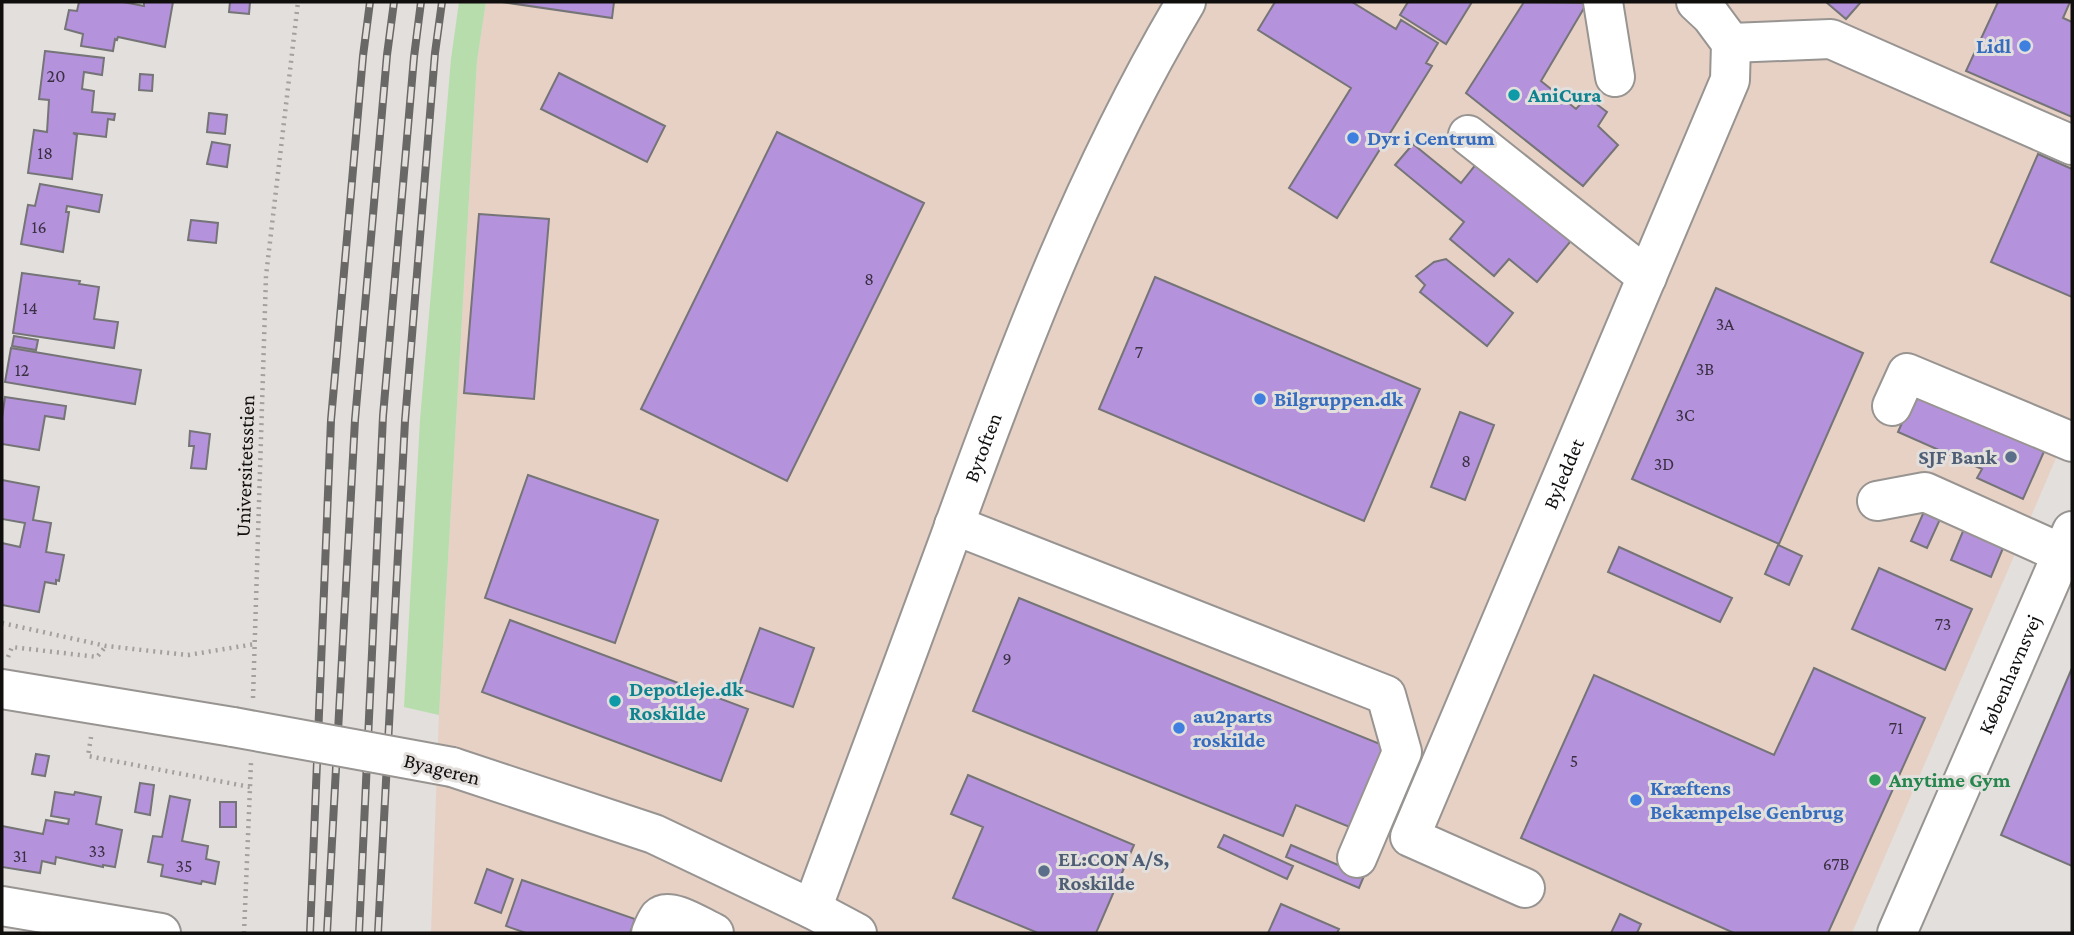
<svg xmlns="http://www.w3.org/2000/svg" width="2074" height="935" viewBox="0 0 2074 935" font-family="'Crimson Pro',serif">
<rect width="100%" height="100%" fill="#e2dfdc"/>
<path fill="#e7d1c5" d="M 486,2 L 2072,2 L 2072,421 L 1852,933 L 431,933 L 439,715 L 477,61 Z"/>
<path fill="#b8ddac" d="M 459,2 L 486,2 L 477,61 L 439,715 L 404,707 L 420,420 L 451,59 Z"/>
<path fill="#b592dc" stroke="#757477" stroke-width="2" d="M 79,2 L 123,2 L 144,6 L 144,2 L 173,2 L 165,47 L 118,37 L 117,40 L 115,39 L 113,51 L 81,46 L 83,34 L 65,29 L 69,10 L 77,11 Z
M 230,2 L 250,2 L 249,14 L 229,12 Z
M 502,2 L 614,2 L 612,18 Z
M 1275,2 L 1352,2 L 1396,29 L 1401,20 L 1438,43 L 1426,63 L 1432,66 L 1337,218 L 1289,188 L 1351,88 L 1258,30 Z
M 1408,2 L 1472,2 L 1446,44 L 1400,15 Z
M 1524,2 L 1587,3 L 1541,81 L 1576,109 L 1587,97 L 1607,112 L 1598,126 L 1618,145 L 1583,186 L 1466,93 Z
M 1826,2 L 1861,2 L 1846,19 Z
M 1998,2 L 2070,2 L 2063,18 L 2072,22 L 2072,117 L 1966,71 Z
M 45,51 L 104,58 L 102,75 L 84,72 L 82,89 L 94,91 L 92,112 L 115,114 L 114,120 L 108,119 L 106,137 L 73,133 L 77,135 L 72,179 L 28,173 L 34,130 L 47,132 L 49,100 L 39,99 Z
M 559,73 L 665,126 L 647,162 L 541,109 Z
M 140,74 L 153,75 L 152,91 L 139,90 Z
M 209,113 L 227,115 L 225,134 L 207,132 Z
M 777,132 L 924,203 L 787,481 L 641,409 Z
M 212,142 L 230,145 L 227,167 L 207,164 Z
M 1413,144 L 1461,183 L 1481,158 L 1575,236 L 1537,282 L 1509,259 L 1494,276 L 1450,239 L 1464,222 L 1395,165 Z
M 2038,154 L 2072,169 L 2072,297 L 1991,262 Z
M 40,184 L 102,195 L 99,212 L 67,206 L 66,212 L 69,212 L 63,252 L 21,244 L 28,205 L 35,206 Z
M 479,214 L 549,219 L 534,399 L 464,393 Z
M 191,220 L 218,223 L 216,243 L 188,240 Z
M 1446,259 L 1513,313 L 1487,346 L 1420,292 L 1425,285 L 1416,276 L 1434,262 Z
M 22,273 L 80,281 L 79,284 L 99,287 L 94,319 L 118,322 L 114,348 L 13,333 Z
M 1155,277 L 1420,389 L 1364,521 L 1099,409 Z
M 1716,288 L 1863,353 L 1779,544 L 1632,479 Z
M 14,336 L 38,340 L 36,350 L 12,346 Z
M 11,348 L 141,370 L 135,404 L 5,382 Z
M 1917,388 L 2050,438 L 2023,499 L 1977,478 L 1982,469 L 1898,432 Z
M 5,397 L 66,406 L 64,419 L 45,416 L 39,450 L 2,444 L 2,418 Z
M 1460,412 L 1494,425 L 1465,500 L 1431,487 Z
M 190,431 L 210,434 L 206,469 L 191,468 L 194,446 L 189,446 Z
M 528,475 L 658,520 L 615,643 L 485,598 Z
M 2,480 L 39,487 L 33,520 L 51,523 L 46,552 L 64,555 L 59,581 L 56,580 L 56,584 L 45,582 L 39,612 L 2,605 L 2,543 L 20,547 L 25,523 L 2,519 Z
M 1930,498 L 1946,506 L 1927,548 L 1911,541 Z
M 1966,524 L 2006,541 L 1991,577 L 1951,560 Z
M 1778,545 L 1802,556 L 1789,585 L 1765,574 Z
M 1619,547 L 1732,598 L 1720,622 L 1608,572 Z
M 1879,568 L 1972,609 L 1945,670 L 1852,629 Z
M 1019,598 L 1385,746 L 1352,828 L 1296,805 L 1283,836 L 973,711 Z
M 510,620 L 748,709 L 721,781 L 482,692 Z
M 760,628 L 814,648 L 793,707 L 738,688 Z
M 1814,668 L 1925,718 L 1828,933 L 1734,933 L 1521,838 L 1594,675 L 1774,755 Z
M 2072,668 L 2072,866 L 2001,835 Z
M 36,754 L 49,756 L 45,776 L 32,774 Z
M 968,775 L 1134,845 L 1096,933 L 1038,933 L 953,898 L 983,827 L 951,814 Z
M 140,783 L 154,785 L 150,815 L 135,812 Z
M 55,792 L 74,795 L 75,792 L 101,797 L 96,824 L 122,830 L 115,867 L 103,865 L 103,867 L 56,857 L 55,864 L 42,861 L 40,873 L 2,867 L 2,826 L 43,834 L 46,820 L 68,824 L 69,819 L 51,816 Z
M 170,796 L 190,800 L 182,841 L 208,846 L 206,859 L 219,862 L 215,884 L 202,881 L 201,884 L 161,876 L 163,865 L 148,862 L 153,836 L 162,837 Z
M 220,802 L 236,802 L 236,827 L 220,827 Z
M 1224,835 L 1293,866 L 1287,879 L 1218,847 Z
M 1291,845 L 1364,876 L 1359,888 L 1286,857 Z
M 487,869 L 513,879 L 501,913 L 475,903 Z
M 522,880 L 635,919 L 630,933 L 526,933 L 506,926 Z
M 1281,904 L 1339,929 L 1337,933 L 1268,933 Z
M 1620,914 L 1641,924 L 1637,933 L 1611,933 Z"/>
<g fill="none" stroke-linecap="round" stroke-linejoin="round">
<defs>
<g id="minor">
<path d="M 1603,2 L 1615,77"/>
<path d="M 1731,43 L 1831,39 L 2072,145"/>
<path d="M 1468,135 L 1647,277"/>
<path d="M 1892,406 L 1907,373 L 2072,442"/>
<path d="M 1877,501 L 1925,492 L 2063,554"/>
<path d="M 954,525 L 1386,695 L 1402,752 L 1357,858"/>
<path d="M 2,689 L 233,727"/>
<path d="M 452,767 L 654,834 L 812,909 L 857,933"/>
<path id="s1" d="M 1525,888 L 1410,837 L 1730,80 L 1731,43 L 1711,16 L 1696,2"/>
<path d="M 2,906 L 161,933"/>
<path id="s2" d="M 812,909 C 859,785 904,661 950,537 C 1016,354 1086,170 1186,2"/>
<path d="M 651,933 C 653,928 656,921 659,917 C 670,906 702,928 714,933"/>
<path id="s3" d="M 1897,933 L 2072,531"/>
</g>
</defs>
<use href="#minor" stroke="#979491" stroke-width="42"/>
<path stroke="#a3a09e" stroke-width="4.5" stroke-dasharray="2 5" stroke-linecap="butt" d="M 2,623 L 106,646 L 188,655 L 255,644
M 8,657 L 12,647 L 97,657 L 106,646
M 253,698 L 266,276 L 298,2
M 91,737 L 88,756 L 250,787
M 244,933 L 251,763"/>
<use href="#minor" stroke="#fff" stroke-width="38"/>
<defs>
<path id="rail" d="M 310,933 L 331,420 L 363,56 L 370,2
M 327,933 L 355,420 L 387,55 L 394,2
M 359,933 L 383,416 L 414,57 L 421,2
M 378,933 L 405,421 L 435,53 L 442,2"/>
</defs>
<use href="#rail" stroke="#6a6866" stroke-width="8"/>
<use href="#rail" stroke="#e2dfdc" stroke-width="5" stroke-dasharray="16" stroke-linecap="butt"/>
<defs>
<path id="minor-bridge" d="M 233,727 L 452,767"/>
</defs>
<use href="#minor-bridge" stroke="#979491" stroke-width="42" stroke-linecap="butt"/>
<use href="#minor-bridge" stroke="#fff" stroke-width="38"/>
</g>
<g fill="#3f7fe0" stroke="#e2dfdc" stroke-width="2.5">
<circle cx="2025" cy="46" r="7"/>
<circle cx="1353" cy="138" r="7"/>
<circle cx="1260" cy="399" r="7"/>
<circle cx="1179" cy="728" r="7"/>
<circle cx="1636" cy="800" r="7"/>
</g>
<g fill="#0f9aa8" stroke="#e2dfdc" stroke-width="2.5">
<circle cx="1514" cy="95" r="7"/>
<circle cx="615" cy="701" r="7"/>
</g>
<g fill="#5c6f8a" stroke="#e2dfdc" stroke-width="2.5">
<circle cx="2011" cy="457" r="7"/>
<circle cx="1044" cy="871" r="7"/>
</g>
<circle fill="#2e9e5b" stroke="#e2dfdc" stroke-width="2.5" cx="1875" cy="780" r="7"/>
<g text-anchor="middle" stroke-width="6" stroke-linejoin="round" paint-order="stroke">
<g font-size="18" fill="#393042">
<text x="56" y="82">20</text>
<text x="45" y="159">18</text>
<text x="39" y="233">16</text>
<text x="869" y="285">8</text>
<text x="30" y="314">14</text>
<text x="1725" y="330">3A</text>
<text x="1139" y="358">7</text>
<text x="1705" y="375">3B</text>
<text x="22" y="376">12</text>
<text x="1685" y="421">3C</text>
<text x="1466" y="467">8</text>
<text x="1664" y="470">3D</text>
<text x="1943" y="630">73</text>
<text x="1007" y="665">9</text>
<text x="1896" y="734">71</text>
<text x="1574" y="767">5</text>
<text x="97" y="857">33</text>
<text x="20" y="862">31</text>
<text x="1836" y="870">67B</text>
<text x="184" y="872">35</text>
</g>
<g font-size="21" font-weight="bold" fill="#366cbe" stroke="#e2dfdc" text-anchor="start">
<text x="2011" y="53" text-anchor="end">Lidl</text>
<text x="1367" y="145">Dyr i Centrum</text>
<text x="1274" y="406">Bilgruppen.dk</text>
<text x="1193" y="723">au2parts<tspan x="1193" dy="24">roskilde</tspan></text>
<text x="1650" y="795">Kræftens<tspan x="1650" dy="24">Bekæmpelse Genbrug</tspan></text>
</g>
<g font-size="21" font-weight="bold" fill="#0d838f" stroke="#e2dfdc" text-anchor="start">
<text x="1528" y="102">AniCura</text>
<text x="629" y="696">Depotleje.dk<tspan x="629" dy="24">Roskilde</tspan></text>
</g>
<g font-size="21" fill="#100f0e" stroke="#e2dfdc">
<text dy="7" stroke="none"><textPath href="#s2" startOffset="492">Bytoften</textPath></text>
<text transform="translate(245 466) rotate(-88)" y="7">Universitetsstien</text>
<text dy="7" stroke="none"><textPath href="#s1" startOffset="520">Byleddet</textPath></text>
<text dy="7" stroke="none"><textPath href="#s3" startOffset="282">Københavnsvej</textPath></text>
<text transform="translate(442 769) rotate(14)" y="7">Byageren</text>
</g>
<g font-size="21" font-weight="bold" fill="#4e5e75" stroke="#e2dfdc" text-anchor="end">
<text x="1997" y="464">SJF Bank</text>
<text x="1058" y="866" text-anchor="start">EL:CON A/S,<tspan x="1058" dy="24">Roskilde</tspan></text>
</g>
<g font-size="21" font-weight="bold" fill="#27864d" stroke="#e2dfdc" text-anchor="start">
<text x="1889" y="787">Anytime Gym</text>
</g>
</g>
<rect width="2074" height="935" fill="none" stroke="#100f0e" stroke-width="7"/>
</svg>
